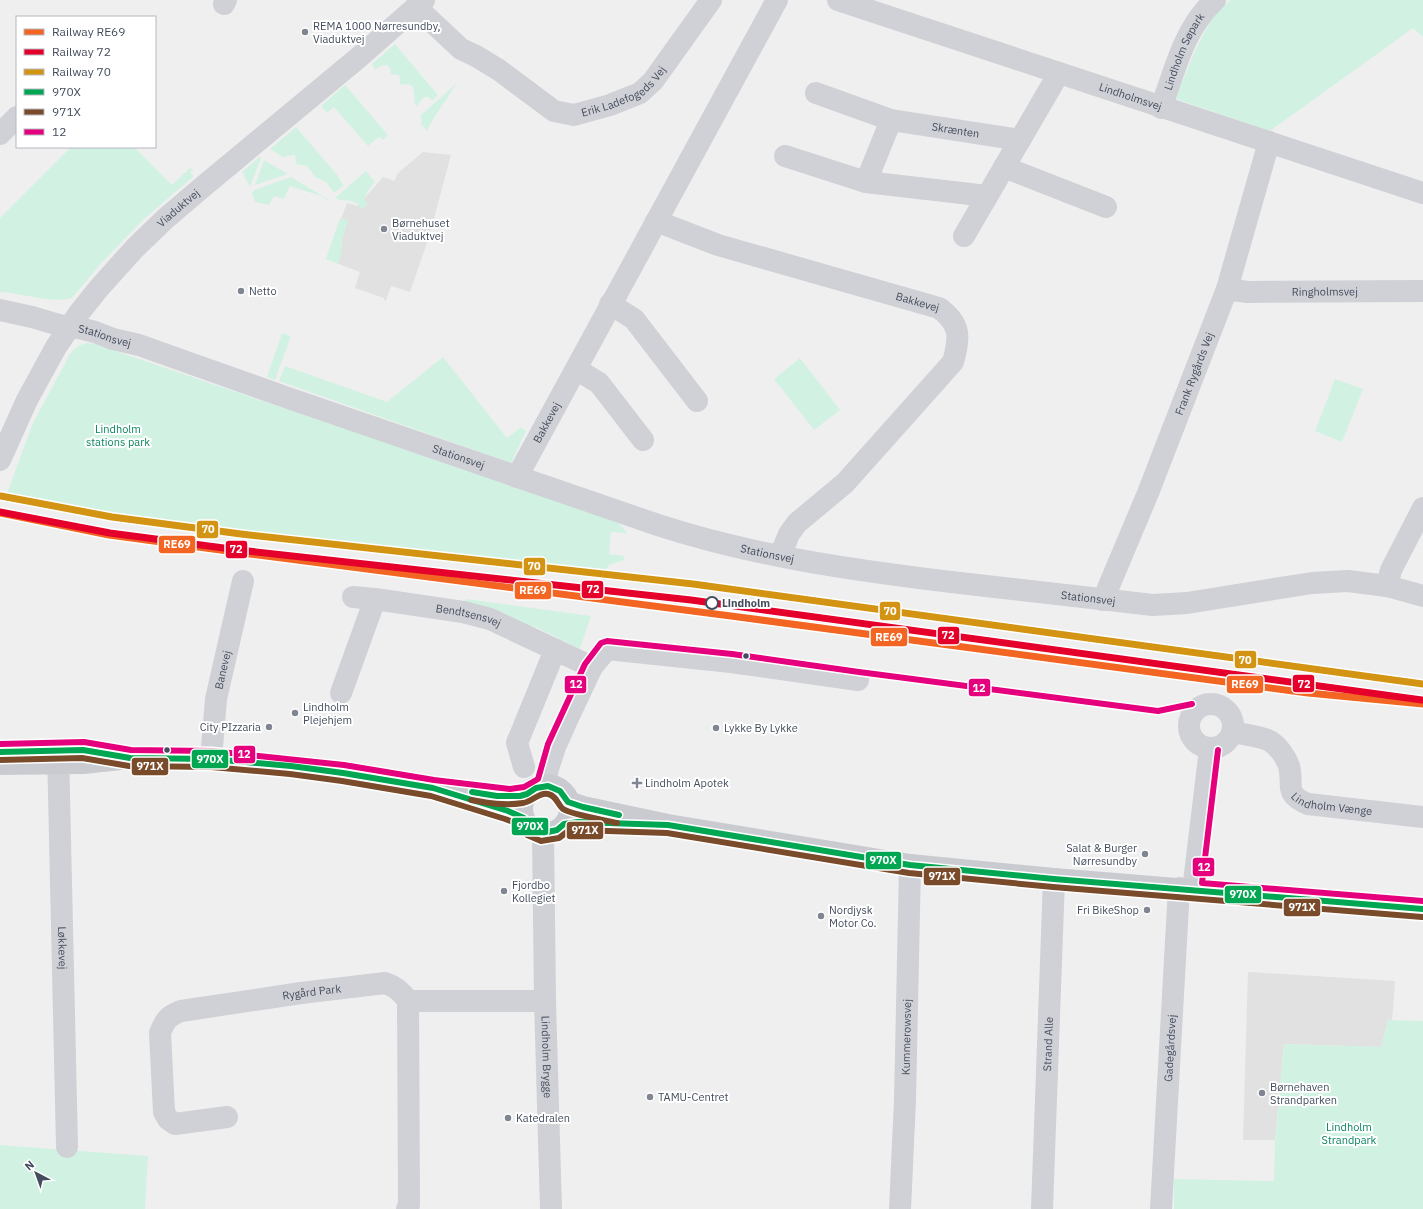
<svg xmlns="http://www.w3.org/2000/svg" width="1423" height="1209" viewBox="0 0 1423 1209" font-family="'IBM Plex Sans',sans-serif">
<rect width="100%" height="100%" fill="#f0efef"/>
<path fill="#e1e1e2" d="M 423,152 L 451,155 L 428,240 L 410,292 L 391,286 L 386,301 L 384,300 L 384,298 L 355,288 L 360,272 L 326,259 L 347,203 L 358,206 L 383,177 L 394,181 L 398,173 Z
M 1248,972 L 1395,981 L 1392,1021 L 1388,1021 L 1381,1047 L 1284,1044 L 1275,1140 L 1243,1140 Z"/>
<path fill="#d1f2e3" d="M 1231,0 L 1423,0 L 1423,37 L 1413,28 L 1270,131 L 1176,99 L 1178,91 L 1196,49 L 1214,13 Z
M 395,44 L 437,94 L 437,96 L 432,101 L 429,97 L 425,97 L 422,99 L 418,105 L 416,106 C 412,98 418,88 408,84 C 396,86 402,83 399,75 L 391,74 L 390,68 L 387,65 L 381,66 L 375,70 L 372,64 Z
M 457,83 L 432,121 L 427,131 L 421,124 L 422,119 L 420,116 Z
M 345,85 L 388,135 L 383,140 L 379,137 L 368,146 L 334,107 L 327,113 L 321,106 Z
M 296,127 L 339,177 L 340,181 L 344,185 L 334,193 L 326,182 L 315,177 L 307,166 L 296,164 L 295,155 L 294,155 L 283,157 L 270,149 Z
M 71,147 L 134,147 L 172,185 L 190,168 L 193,170 L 190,172 L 194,176 L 144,219 L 103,261 L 72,298 C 58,304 18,293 0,292 L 0,218 Z
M 259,157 L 261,158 L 250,187 L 242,172 Z
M 264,160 L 288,174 L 255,185 Z
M 366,171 L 375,182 C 371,185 365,196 364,201 L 368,202 L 362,210 C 353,195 345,204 335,198 Z
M 291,177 L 329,200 L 329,201 L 321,196 L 290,186 L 284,199 L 274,196 L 269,205 L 255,202 L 252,194 L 254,190 Z
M 340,218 L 348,221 L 343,237 L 340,259 L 338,264 L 326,259 Z
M 282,333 L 291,336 L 275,380 L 267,377 Z
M 88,343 L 95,344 L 616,521 L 627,532 L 627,533 L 611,532 L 609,554 L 624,556 L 624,560 L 609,565 L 601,578 L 5,499 L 32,425 L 70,354 C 76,347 80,344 88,343 Z
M 443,357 L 507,438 L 521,427 L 526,431 L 511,463 L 279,381 L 285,366 L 387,402 Z
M 800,358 L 840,410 L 814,430 L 774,379 Z
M 1335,379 L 1363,389 L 1342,442 L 1315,431 Z
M 466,599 L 591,616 L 580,649 L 538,628 L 463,605 Z
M 1388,1020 L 1423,1021 L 1423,1209 L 1174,1209 L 1174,1179 L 1274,1181 L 1275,1140 L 1284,1044 L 1381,1047 Z
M 0,1145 L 148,1156 L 145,1209 L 0,1209 Z"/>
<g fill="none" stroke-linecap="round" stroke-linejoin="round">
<g stroke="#d0d1d6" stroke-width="22">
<path id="s1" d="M 838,0 L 1423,193"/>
<path d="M 224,4 L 226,0"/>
<path id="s2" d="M 416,7 L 461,49 L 476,56 L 499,70 L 554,111 L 574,115 L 610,105 L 640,93 L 653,81 L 711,0"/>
<path id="s3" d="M 816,93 L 891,120 L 1020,140"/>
<path id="s4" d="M 1161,108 C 1175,70 1184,28 1215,0"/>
<path d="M 0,134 L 17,117"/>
<path d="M 785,156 L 866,182 L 987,196"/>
<path d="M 1004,167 L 1106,207"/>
<path d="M 866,182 L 891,120"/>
<path id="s5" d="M 656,221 L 718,245 L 939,308 C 961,324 960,338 953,362 L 845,483 L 797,523 L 789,534 L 780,556"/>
<path d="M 964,236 L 1059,73"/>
<path id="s6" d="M 1227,289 L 1247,292 L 1423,291"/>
<path d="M 610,304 L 634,319 L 697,401"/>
<path id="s7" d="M 0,310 L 32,317 L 59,325 L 83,329 L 95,332 L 113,339 L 139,345 L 291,399 L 658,525 C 753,556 852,570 951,582 C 1019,590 1086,598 1153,605 L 1187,603 L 1312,583 L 1348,581 L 1387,586 L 1423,596"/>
<path d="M 576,369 L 599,383 L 643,440"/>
<path id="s8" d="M 0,460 L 27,400 L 56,347 L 79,313 L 99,288 L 135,248 L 165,219 L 205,185 L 358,58 L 424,0"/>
<path id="s9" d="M 517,477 L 777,0"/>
<path d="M 1387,586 L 1391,570 L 1423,508"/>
<path id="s10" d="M 353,597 L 375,599 L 463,612 L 490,619 L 592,667"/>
<path id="s11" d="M 1103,600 L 1148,493 L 1227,289 L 1269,142"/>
<path d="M 341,693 L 375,599"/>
<circle cx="1211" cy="726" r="22"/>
<path id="s12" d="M 1233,732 C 1242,734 1263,737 1270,741 C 1278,746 1286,757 1289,766 C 1294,785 1283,794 1308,804 L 1423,817"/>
<path id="s13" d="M 58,750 L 67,1147"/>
<path id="s14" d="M 211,759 L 216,699 L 243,581"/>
<path d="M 524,767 L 517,743 L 555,650"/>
<path d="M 545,785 L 548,769 L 555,747 L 568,718 L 592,667 L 607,649 L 731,662 L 858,680"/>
<path id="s15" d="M 543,833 L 545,1001 L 551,1209"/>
<path d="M 1193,890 L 1210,749"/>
<path d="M 408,1001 L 545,1001"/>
<path id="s16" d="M 227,1117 L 175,1124 L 168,1119 L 164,1112 L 160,1033 C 165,1020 168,1016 181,1011 L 301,993 L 385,983 C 395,986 402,992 408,1001 L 409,1205 L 407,1209"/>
<path id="s17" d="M 900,1209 L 905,1100 L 910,865"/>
<path id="s18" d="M 1042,1209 L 1054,879"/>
<path id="s19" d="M 1161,1209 L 1179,888"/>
</g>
<path stroke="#c9cbd1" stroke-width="22" d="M 0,764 L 83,763 L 130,758 L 211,759 L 291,766 L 343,773 L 433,788 L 510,797 L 527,795
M522 809a24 24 0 1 1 48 0a24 24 0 1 1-48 0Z
M 568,802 L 583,807 L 668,825 L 910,865 L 1054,879 L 1423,909"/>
<defs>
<path id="bus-1" d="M 0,752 L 83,750 L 130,758 L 211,759 L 291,766 L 343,773 L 433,788 L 508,811 L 524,818 L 531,828 L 543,833 L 557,830 L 564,824 L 578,822 L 668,825 L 910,865 L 1054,879 L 1423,909
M 472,792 L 497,796 L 520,796 L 527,794 L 536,788 L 548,786 L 560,791 L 568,802 L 583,807 L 619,815"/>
<path id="bus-2" d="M 0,760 L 82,758 L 129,766 L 211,767 L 290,774 L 342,781 L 431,796 L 505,819 L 519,824 L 527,835 L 541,841 L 559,838 L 567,832 L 578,830 L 667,833 L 909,873 L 1053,887 L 1422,917
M 471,800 C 488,803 505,806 523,803 C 532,802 539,792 548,794 C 557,796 557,804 563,809 C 573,815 605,820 617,823"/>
<path id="bus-3" d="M 0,744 L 84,742 L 131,750 L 212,751 L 344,765 L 434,780 L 510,789 L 524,787 L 538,779 L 548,744 L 585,664 L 601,643 L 607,641 L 732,654 L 859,672 L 1158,711 L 1192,704
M 1218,750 L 1202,883 L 1423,901"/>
</defs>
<use href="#bus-1" stroke="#fff" stroke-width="9"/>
<use href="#bus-2" stroke="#fff" stroke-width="9"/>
<use href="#bus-3" stroke="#fff" stroke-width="9"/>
<use href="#bus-1" stroke="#00a651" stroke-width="6"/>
<use href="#bus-2" stroke="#7a4b2a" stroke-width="6"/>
<use href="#bus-3" stroke="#e5007d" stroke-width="6"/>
<defs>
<path id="rail-1" d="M 0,513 L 109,535 L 250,554 L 731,616 L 1308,693 L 1423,704"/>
<path id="rail-2" d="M 0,512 L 110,533 L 239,550 L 691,600 L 1422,700"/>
<path id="rail-3" d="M 1,496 L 112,517 L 241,534 L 693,584 L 1423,684"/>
</defs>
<use href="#rail-1" stroke="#fff" stroke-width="10"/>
<use href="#rail-2" stroke="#fff" stroke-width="10"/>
<use href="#rail-3" stroke="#fff" stroke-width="10"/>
<use href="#rail-1" stroke="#f26522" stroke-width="7"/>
<use href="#rail-2" stroke="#e4002b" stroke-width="7"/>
<use href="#rail-3" stroke="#d39413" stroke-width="7"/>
</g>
<g fill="#808691" stroke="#fff" stroke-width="1.5">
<circle cx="305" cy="32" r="4"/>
<circle cx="384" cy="229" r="4"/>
<circle cx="241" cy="291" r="4"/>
<circle cx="295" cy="713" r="4"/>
<circle cx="269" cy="727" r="4"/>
<circle cx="716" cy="728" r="4"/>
<path d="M635 777h4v4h4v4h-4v4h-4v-4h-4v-4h4z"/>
<circle cx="1145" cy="854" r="4"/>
<circle cx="504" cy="891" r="4"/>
<circle cx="1147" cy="910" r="4"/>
<circle cx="821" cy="916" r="4"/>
<circle cx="1262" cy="1093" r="4"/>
<circle cx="650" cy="1097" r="4"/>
<circle cx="508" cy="1118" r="4"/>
</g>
<circle fill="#fff" stroke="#444d5e" stroke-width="2" cx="712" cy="603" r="6"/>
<g fill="#444d5e" stroke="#fff" stroke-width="1.5">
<circle cx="746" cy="656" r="3.5"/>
<circle cx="167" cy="750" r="3.5"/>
</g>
<g text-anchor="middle" stroke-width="4" stroke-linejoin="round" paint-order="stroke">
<g font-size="11" fill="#444d5e" stroke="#fff" text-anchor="start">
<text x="313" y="30">REMA 1000 Nørresundby,<tspan x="313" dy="13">Viaduktvej</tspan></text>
<text x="392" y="227">Børnehuset<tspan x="392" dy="13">Viaduktvej</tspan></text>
<text x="249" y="295">Netto</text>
<text x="303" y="711">Lindholm<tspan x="303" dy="13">Plejehjem</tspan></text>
<text x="261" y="731" text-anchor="end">City PIzzaria</text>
<text x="724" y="732">Lykke By Lykke</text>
<text x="645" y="787">Lindholm Apotek</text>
<text x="1137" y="852" text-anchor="end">Salat &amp; Burger<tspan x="1137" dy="13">Nørresundby</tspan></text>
<text x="512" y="889">Fjordbo<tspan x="512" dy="13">Kollegiet</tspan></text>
<text x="829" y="914">Nordjysk<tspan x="829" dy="13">Motor Co.</tspan></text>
<text x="1139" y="914" text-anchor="end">Fri BikeShop</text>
<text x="1270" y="1091">Børnehaven<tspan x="1270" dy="13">Strandparken</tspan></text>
<text x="658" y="1101">TAMU-Centret</text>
<text x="516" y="1122">Katedralen</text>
</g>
<g font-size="11" fill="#444d5e" stroke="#fff">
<text dy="4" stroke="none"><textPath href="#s4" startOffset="61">Lindholm Søpark</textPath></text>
<text dy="4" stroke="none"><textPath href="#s2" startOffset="250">Erik Ladefogeds Vej</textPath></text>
<text dy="4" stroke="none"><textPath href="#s1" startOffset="308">Lindholmsvej</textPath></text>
<text dy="4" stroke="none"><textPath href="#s3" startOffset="145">Skrænten</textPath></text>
<text dy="4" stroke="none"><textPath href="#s8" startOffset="312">Viaduktvej</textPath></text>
<text dy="4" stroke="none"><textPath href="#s6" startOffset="98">Ringholmsvej</textPath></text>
<text dy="4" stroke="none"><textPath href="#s5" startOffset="274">Bakkevej</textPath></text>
<text dy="4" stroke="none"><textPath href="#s7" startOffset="108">Stationsvej</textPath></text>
<text dy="4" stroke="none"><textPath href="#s11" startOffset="244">Frank Rygårds Vej</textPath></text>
<text dy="4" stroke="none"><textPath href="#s9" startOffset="62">Bakkevej</textPath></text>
<text dy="4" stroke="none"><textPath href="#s7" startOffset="482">Stationsvej</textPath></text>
<text dy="4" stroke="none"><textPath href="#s7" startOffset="806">Stationsvej</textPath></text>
<text dy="4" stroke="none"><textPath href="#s7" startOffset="1130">Stationsvej</textPath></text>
<text dy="4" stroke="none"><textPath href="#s10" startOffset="117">Bendtsensvej</textPath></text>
<text dy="4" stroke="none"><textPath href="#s14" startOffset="90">Banevej</textPath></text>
<text dy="4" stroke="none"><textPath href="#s12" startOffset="140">Lindholm Vænge</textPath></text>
<text dy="4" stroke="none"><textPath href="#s13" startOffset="198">Løkkevej</textPath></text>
<text dy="4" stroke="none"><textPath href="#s16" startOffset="312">Rygård Park</textPath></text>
<text dy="4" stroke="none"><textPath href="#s17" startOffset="172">Kummerowsvej</textPath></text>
<text dy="4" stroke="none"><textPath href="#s18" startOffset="165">Strand Alle</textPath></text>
<text dy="4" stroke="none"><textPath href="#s19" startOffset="161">Gadegårdsvej</textPath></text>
<text dy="4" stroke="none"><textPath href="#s15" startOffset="224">Lindholm Brygge</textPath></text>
</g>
<g font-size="11" fill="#0b835e" stroke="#fff">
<text x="118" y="433">Lindholm<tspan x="118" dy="13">stations park</tspan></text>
<text x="1349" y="1131">Lindholm<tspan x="1349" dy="13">Strandpark</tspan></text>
</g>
<g font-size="11" font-weight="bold" fill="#444d5e" stroke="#fff" text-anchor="start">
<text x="722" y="607">Lindholm</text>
</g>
</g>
<g stroke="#fff" stroke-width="1.5">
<rect x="196" y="520" width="23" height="19" rx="4" fill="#d39413"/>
<rect x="158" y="535" width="38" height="19" rx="4" fill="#f26522"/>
<rect x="225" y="540" width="23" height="19" rx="4" fill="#e4002b"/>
<rect x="523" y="557" width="23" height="19" rx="4" fill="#d39413"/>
<rect x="581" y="580" width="23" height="19" rx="4" fill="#e4002b"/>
<rect x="514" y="581" width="38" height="19" rx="4" fill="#f26522"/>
<rect x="879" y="601" width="22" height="20" rx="4" fill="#d39413"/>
<rect x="937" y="626" width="23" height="19" rx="4" fill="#e4002b"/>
<rect x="870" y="627" width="38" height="20" rx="4" fill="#f26522"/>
<rect x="1234" y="650" width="23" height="19" rx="4" fill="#d39413"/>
<rect x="1292" y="674" width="23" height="19" rx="4" fill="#e4002b"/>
<rect x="564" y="675" width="23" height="19" rx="4" fill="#e5007d"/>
<rect x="1226" y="675" width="38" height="19" rx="4" fill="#f26522"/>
<rect x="968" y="678" width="23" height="19" rx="4" fill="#e5007d"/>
<rect x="233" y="745" width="23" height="19" rx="4" fill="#e5007d"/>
<rect x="191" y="749" width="38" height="20" rx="4" fill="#00a651"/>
<rect x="131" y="757" width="38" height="19" rx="4" fill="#7a4b2a"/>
<rect x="511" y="817" width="38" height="19" rx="4" fill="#00a651"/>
<rect x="566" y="821" width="38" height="19" rx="4" fill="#7a4b2a"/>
<rect x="865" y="851" width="37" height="19" rx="4" fill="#00a651"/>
<rect x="1192" y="857" width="23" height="20" rx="4" fill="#e5007d"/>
<rect x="923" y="867" width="38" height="19" rx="4" fill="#7a4b2a"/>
<rect x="1224" y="885" width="38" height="19" rx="4" fill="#00a651"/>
<rect x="1283" y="898" width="38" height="19" rx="4" fill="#7a4b2a"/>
</g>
<g font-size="11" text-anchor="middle" font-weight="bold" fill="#fff">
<text x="208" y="533">70</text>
<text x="177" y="548">RE69</text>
<text x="236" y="553">72</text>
<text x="534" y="570">70</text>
<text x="593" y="593">72</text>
<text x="533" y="594">RE69</text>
<text x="890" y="615">70</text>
<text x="948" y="639">72</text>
<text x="889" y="641">RE69</text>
<text x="1245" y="664">70</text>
<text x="1304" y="688">72</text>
<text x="576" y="688">12</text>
<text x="1245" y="688">RE69</text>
<text x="979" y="692">12</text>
<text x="244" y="758">12</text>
<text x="210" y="763">970X</text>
<text x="150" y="770">971X</text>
<text x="530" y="830">970X</text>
<text x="585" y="834">971X</text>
<text x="883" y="864">970X</text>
<text x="1204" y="871">12</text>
<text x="942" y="880">971X</text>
<text x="1243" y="898">970X</text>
<text x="1302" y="911">971X</text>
</g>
<rect x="16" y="16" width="140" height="132" fill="#ffffff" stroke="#b4b8bf"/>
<rect x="24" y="29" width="20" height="6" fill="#f26522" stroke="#b4b8bf"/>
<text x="52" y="36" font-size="12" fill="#444d5e">Railway RE69</text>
<rect x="24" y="49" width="20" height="6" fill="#e4002b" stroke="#b4b8bf"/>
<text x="52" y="56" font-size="12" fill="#444d5e">Railway 72</text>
<rect x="24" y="69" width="20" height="6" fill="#d39413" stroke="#b4b8bf"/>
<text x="52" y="76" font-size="12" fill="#444d5e">Railway 70</text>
<rect x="24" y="89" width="20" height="6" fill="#00a651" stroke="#b4b8bf"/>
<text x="52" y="96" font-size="12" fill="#444d5e">970X</text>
<rect x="24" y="109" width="20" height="6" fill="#7a4b2a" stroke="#b4b8bf"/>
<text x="52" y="116" font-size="12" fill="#444d5e">971X</text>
<rect x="24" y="129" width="20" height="6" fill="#e5007d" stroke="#b4b8bf"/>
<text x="52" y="136" font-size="12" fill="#444d5e">12</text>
<g transform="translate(36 1173) rotate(319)" stroke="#ffffff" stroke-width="3" paint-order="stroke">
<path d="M0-3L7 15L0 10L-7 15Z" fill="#444d5e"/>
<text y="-6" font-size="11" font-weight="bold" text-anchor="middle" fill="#444d5e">N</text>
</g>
</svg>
